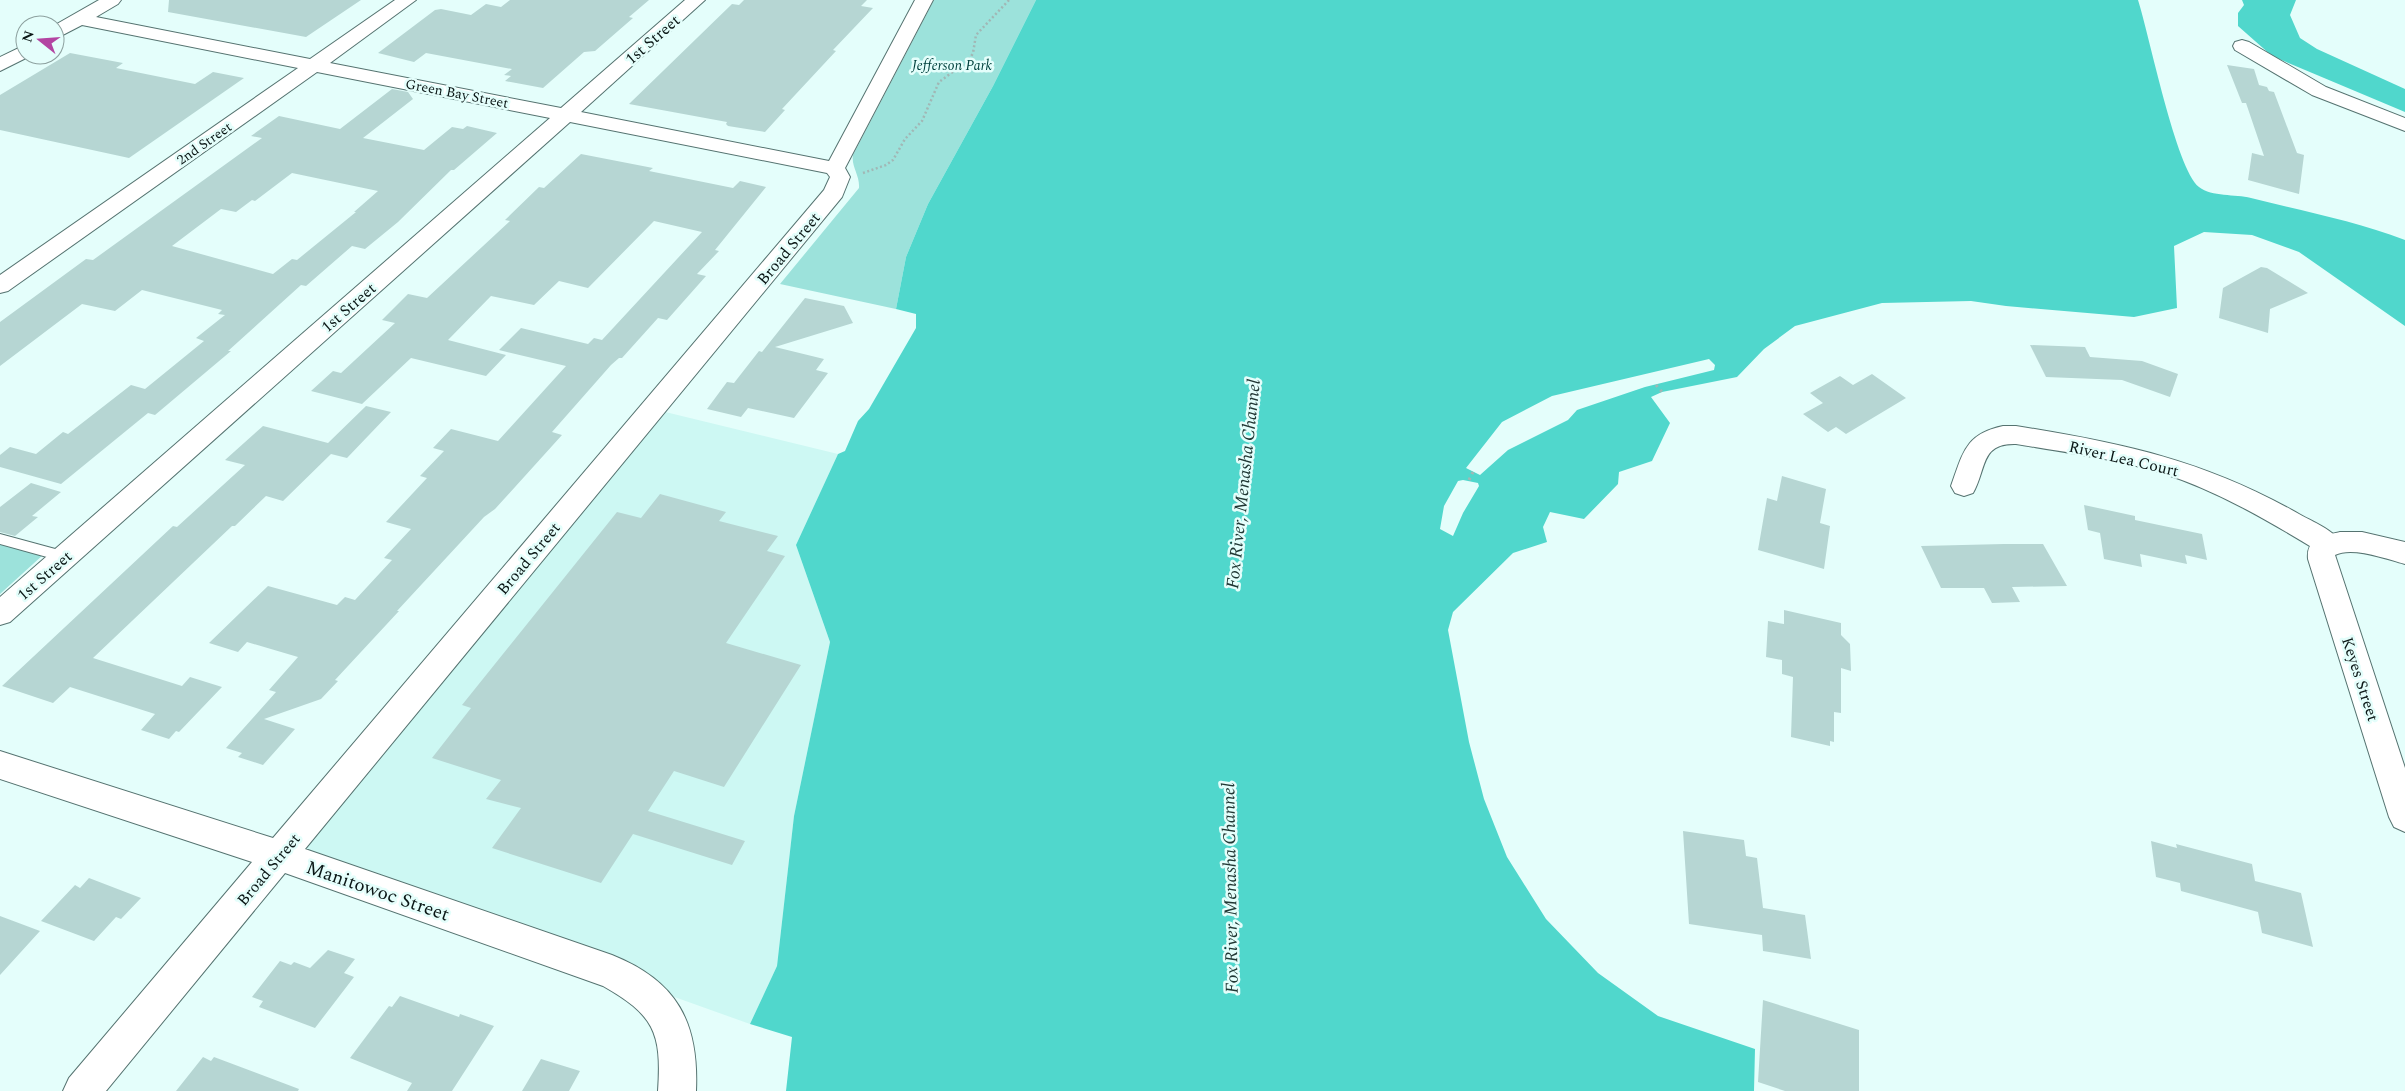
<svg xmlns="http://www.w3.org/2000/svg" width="2405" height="1091" viewBox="0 0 2405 1091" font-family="Spectral,serif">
<rect width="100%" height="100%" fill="#e4fefb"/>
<path fill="#cdf8f3" d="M 653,409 L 838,454 L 796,545 L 830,642 L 794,816 L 777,966 L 750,1024 L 280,856 Z"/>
<path fill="#9ce2db" d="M 934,0 L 1036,0 L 993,86 L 928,204 L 906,257 L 896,309 L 780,284 L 859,188 C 860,175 851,167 853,155 Z
M 0,542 L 44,554 L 0,594 Z"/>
<path fill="#50d7cc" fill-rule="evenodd" d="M 1036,0 L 2138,0 C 2149,34 2176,169 2199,187 C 2212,197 2235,194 2251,198 C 2302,211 2356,221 2405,240 L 2405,326 L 2299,252 L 2252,235 L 2204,232 L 2174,246 L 2177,308 L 2134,317 L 2006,306 L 1971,301 L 1882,303 L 1795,326 L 1764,349 L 1737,377 L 1662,392 L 1651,397 L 1670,423 L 1652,461 L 1619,472 L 1618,484 L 1584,519 L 1550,512 L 1543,527 L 1547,542 L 1513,553 L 1453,612 L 1448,630 L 1469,742 L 1484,799 L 1507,857 L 1546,919 L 1598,973 L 1658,1016 L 1755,1049 L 1754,1091 L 786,1091 L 792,1037 L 750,1024 L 777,966 L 794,816 L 830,642 L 796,545 L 838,454 L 845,451 L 858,421 L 869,409 L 916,328 L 916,314 L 896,309 L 906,257 L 928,204 L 993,86 ZM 1709,359 L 1715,365 L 1714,370 L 1645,387 L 1577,410 L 1568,420 L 1508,450 L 1480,475 L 1466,468 L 1502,422 L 1552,396 ZM 1463,480 L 1478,483 L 1479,486 L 1463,513 L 1453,536 L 1440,529 L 1444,506 L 1458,481 Z
M 2242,0 L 2296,0 L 2290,15 L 2300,38 L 2317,49 L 2405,89 L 2405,112 L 2272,56 L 2238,26 L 2238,13 L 2244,5 Z"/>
<path fill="#b6d6d3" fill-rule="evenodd" d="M 169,0 L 361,0 L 306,37 L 168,12 Z
M 510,0 L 649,0 L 629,17 L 633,18 L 595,51 L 584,52 L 543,88 L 505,81 L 511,76 L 504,75 L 512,69 L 426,53 L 414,62 L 378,53 L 435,10 L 441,9 L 471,15 L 486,4 L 501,7 Z
M 744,0 L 867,0 L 861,6 L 873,8 L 833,50 L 836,51 L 782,109 L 785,110 L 765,132 L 728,126 L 726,124 L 727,122 L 629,104 L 732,4 L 739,5 Z
M 70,53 L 123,63 L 116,68 L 195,84 L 213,72 L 244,78 L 129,158 L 0,130 L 0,95 Z
M 2227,65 L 2254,69 L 2259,85 L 2267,87 L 2269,91 L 2274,92 L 2297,153 L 2304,155 L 2299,194 L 2248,180 L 2252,153 L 2264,156 L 2246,103 L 2242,103 Z
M 392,89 L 408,92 L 413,99 L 363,138 L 424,150 L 452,127 L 463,129 L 467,126 L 497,133 L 454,170 L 451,170 L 398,222 L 365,249 L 352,246 L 306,286 L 301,285 L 228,351 L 231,351 L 155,415 L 148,413 L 61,484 L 0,467 L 0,455 L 10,447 L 36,454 L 63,432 L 68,434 L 131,385 L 145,389 L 204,341 L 196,338 L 225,315 L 218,314 L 222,310 L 142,290 L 115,311 L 82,304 L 0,366 L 0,322 L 86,259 L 93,260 L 262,138 L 251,136 L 279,116 L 340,129 ZM 292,173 L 378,191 L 354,212 L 356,212 L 297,260 L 292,259 L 273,274 L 172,246 L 221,209 L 236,212 L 252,200 L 255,201 Z
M 581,154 L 653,168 L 649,171 L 733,188 L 740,181 L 766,187 L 715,250 L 719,251 L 697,274 L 706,276 L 667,320 L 658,318 L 622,358 L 619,358 L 611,365 L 552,432 L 562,435 L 495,509 L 484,517 L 397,611 L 399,611 L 335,680 L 338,681 L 321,699 L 264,719 L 295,729 L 263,765 L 238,757 L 242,753 L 226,748 L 276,692 L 269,690 L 298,657 L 247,642 L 238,652 L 209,643 L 268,586 L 337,605 L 345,597 L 355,600 L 392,560 L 384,558 L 411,529 L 386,522 L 427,478 L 420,476 L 444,451 L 433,448 L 451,429 L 498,441 L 566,366 L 499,350 L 521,328 L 588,344 L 594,338 L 602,340 L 702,232 L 654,221 L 588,288 L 559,281 L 534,305 L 491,296 L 448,340 L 506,355 L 486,376 L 411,358 L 362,404 L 311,391 L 333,371 L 341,373 L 395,323 L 382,320 L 408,294 L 427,298 L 510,221 L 505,220 L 539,187 L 544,188 Z
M 2261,267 L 2267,268 L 2308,293 L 2270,309 L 2268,333 L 2219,318 L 2223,288 Z
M 805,298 L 844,306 L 853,323 L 775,347 L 824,359 L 816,370 L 828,373 L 794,418 L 748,408 L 741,417 L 707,409 L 727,382 L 734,383 L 759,351 L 762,352 Z
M 2030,345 L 2085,347 L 2090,357 L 2142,361 L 2178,374 L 2170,397 L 2122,380 L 2046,377 Z
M 1872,374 L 1906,398 L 1846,434 L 1836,427 L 1828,432 L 1803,414 L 1823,403 L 1810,393 L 1840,376 L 1853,385 Z
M 366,406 L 391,412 L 347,458 L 331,454 L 283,501 L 266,496 L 235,526 L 232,526 L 93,658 L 182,686 L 190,677 L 222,687 L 179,732 L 176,731 L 169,739 L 141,730 L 155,714 L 70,687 L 53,703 L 2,686 L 173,526 L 177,527 L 245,465 L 225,460 L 263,426 L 328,443 Z
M 1782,476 L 1826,489 L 1820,523 L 1830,526 L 1824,569 L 1758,550 L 1767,498 L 1777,501 Z
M 31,483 L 61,492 L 32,516 L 38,517 L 15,536 L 0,532 L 0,507 Z
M 660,494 L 726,512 L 719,521 L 778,536 L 767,551 L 785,556 L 726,643 L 801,665 L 724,787 L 674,771 L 648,811 L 745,841 L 732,865 L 633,834 L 601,883 L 492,848 L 521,808 L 486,799 L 501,780 L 432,758 L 471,708 L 462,705 L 617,512 L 641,518 Z
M 2084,505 L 2135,516 L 2135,520 L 2202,534 L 2207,560 L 2185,555 L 2187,564 L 2140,554 L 2142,567 L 2104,559 L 2100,533 L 2088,530 Z
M 2004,544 L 2043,544 L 2067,586 L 2012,587 L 2020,602 L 1992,603 L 1984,588 L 1941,588 L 1921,546 Z
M 1784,610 L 1841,623 L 1841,635 L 1850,644 L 1851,671 L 1841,668 L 1841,713 L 1834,712 L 1834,742 L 1830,741 L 1830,746 L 1791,737 L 1793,677 L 1782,674 L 1782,660 L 1766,657 L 1768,621 L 1784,624 Z
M 1683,831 L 1744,840 L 1746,856 L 1757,858 L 1763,908 L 1805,915 L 1811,959 L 1763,951 L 1762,935 L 1689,924 Z
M 2151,841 L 2177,848 L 2176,844 L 2252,864 L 2255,881 L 2301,893 L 2313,947 L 2262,933 L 2258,912 L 2181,891 L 2180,883 L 2156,877 Z
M 89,878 L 141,898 L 121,919 L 116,917 L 94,941 L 41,921 L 75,885 L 80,888 Z
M 0,916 L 40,931 L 0,975 Z
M 328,950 L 355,959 L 344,973 L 354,977 L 315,1028 L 259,1007 L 263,1001 L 252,997 L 280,961 L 291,965 L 294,962 L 310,968 Z
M 400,996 L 459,1017 L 460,1014 L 494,1026 L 452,1091 L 407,1091 L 412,1083 L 350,1058 L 389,1006 L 392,1007 Z
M 1763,1000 L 1859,1030 L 1859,1091 L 1785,1091 L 1758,1082 Z
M 203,1057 L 211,1061 L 214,1057 L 299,1089 L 298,1091 L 176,1091 Z
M 541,1059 L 580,1071 L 569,1091 L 522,1091 Z"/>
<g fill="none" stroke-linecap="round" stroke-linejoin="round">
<defs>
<path id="lane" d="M 0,534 L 70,553 L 72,557 L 70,561 L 65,562 L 0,544 Z"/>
<path id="street" d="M 99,0 L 121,0 L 118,4 L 96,17 L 310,59 L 395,0 L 416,0 L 330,63 L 561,108 L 685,0 L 705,0 L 581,112 L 829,161 L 915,0 L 933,0 L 845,168 L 850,177 L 842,197 L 305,849 L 612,955 C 677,981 699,1022 696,1091 L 658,1091 C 662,1032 654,1015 603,986 L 285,873 L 106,1091 L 63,1091 L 69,1078 L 252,862 L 0,779 L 0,751 L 273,838 L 824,190 L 830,177 L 827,173 L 570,122 L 10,622 L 0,625 L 0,597 L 550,118 L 317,72 L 8,291 L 0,293 L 0,275 L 298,68 L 82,25 L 55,39 L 55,25 Z
M 2242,40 L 2249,42 L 2326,87 L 2405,118 L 2405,131 L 2312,95 L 2235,50 L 2233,46 L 2235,42 Z
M 25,45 L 25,55 L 32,55 L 0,71 L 0,57 Z
M 2003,426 L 2016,426 C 2122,443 2204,460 2299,514 C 2313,522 2334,530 2342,544 L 2338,551 L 2328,555 L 2318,551 C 2269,521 2218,491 2162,473 C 2115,459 2065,452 2016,444 C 1980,443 1987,468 1973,493 L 1964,496 L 1955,493 L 1951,486 C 1963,453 1965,434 2003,426 Z"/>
<path id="secondary" d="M 2340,532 L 2362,532 L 2405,542 L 2405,564 C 2387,559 2352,546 2335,555 L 2405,768 L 2405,832 L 2394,827 L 2389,817 L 2308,559 C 2306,538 2323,536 2340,532 Z"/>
</defs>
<use href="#lane" stroke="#557370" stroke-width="2"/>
<use href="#street" stroke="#557370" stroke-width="2"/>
<use href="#secondary" stroke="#557370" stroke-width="2"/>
<path stroke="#a1b7b5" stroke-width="2.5" stroke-dasharray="2 2.5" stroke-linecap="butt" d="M 863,173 L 886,165 L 893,160 L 905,139 L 922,121 L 939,82 L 969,60 L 973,53 L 976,35 L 1009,0"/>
<path stroke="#a1b7b5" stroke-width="3" stroke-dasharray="2.5 4" stroke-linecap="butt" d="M 1656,385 L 1662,392
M 1469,480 L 1473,472"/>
<use href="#lane" fill="#fff" fill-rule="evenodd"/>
<use href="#street" fill="#fff" fill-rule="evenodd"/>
<use href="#secondary" fill="#fff" fill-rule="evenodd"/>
</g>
<g text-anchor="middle" stroke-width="5" stroke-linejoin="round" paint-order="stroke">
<g font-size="14" font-style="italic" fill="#00413d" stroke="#e4fefb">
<text x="952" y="70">Jefferson Park</text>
</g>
<g font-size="14" fill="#0a1615" stroke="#e4fefb">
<text transform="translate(457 93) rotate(11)" y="5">Green Bay Street</text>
<text transform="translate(204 143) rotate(-35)" y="5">2nd Street</text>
</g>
<g font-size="16" fill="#0a1615" stroke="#e4fefb">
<text transform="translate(652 39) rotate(-41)" y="6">1st Street</text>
<text transform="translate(788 248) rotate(-50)" y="6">Broad Street</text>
<text transform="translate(348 307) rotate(-41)" y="6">1st Street</text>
<text transform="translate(2124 458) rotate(13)" y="6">River Lea Court</text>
<text transform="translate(528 558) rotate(-50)" y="6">Broad Street</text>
<text transform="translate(44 575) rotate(-41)" y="6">1st Street</text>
<text transform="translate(2361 679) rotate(72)" y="6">Keyes Street</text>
<text transform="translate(268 869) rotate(-50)" y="6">Broad Street</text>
</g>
<g font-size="18" font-style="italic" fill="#203734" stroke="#e4fefb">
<text transform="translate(1243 484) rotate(-84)" y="6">Fox River, Menasha Channel</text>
<text transform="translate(1230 888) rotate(-91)" y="6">Fox River, Menasha Channel</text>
</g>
<g font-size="19" fill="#0a1615" stroke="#e4fefb">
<text transform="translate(378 890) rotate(19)" y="7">Manitowoc Street</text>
</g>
</g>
<g transform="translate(40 40) rotate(287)"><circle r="24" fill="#e4fefb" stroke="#8da19f"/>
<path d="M0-4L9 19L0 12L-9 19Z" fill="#b344a2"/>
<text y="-8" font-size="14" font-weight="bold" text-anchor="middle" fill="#0a1615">N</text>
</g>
</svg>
